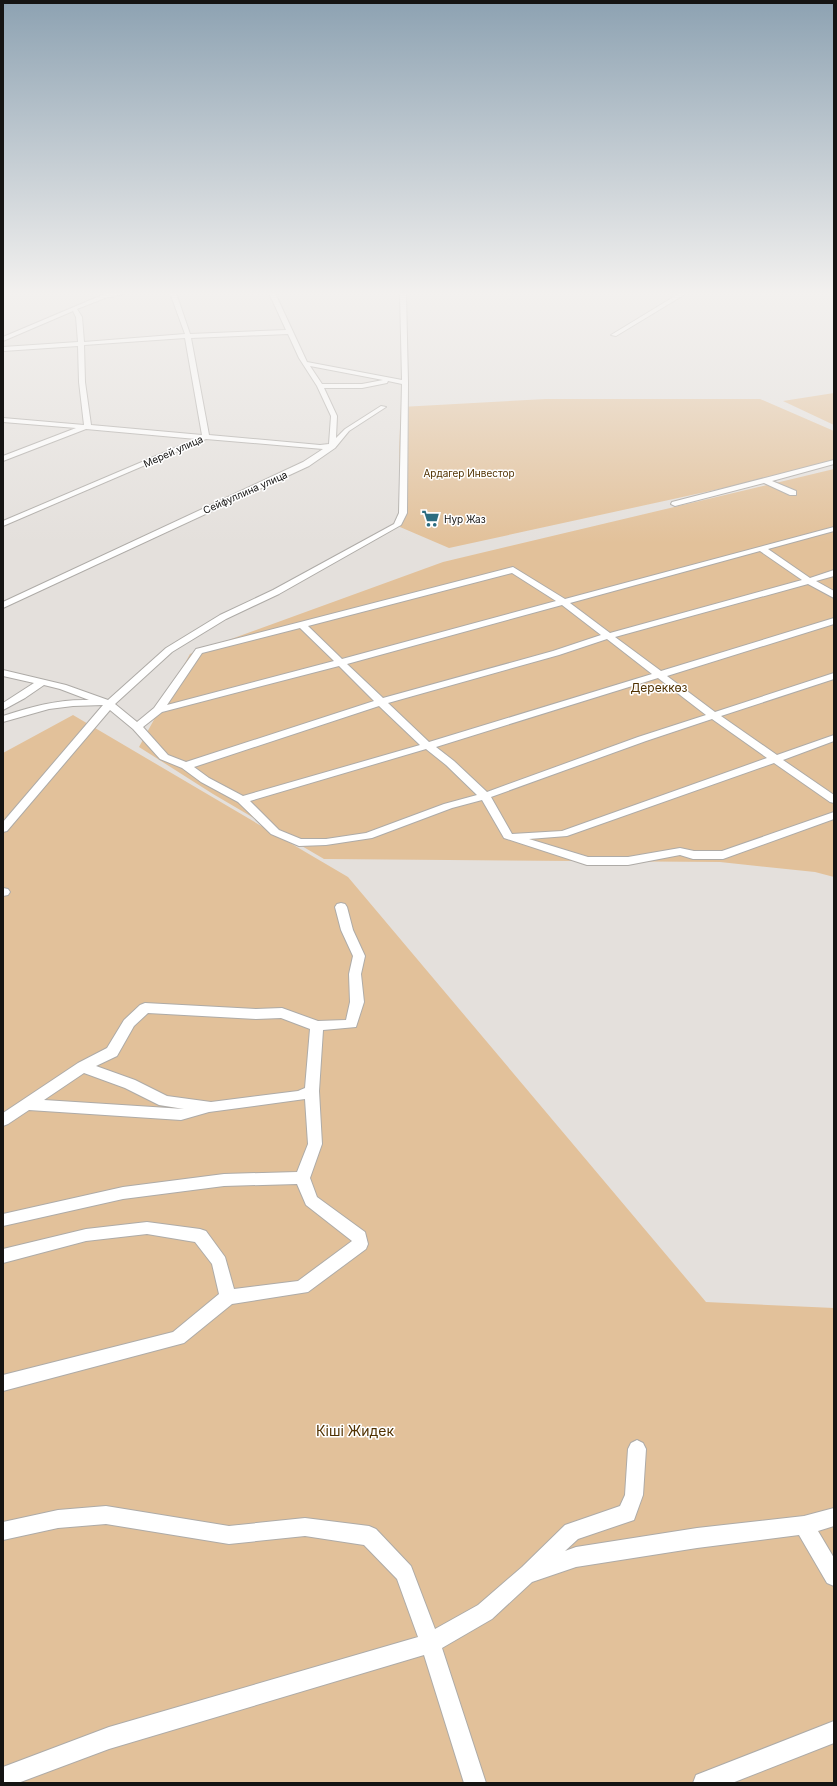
<svg xmlns="http://www.w3.org/2000/svg" width="837" height="1786" viewBox="0 0 837 1786" font-family="Inter,sans-serif">
<rect width="100%" height="100%" fill="#e4e0dc"/>
<path fill="#e2c19a" d="M 834,393 L 834,425 L 783,401 Z
M 546,399 L 760,399 L 834,431 L 834,462 L 783,475 L 449,548 L 400,527 L 399,448 L 401,407 Z
M 834,469 L 834,877 L 815,872 L 720,862 L 324,859 L 213,794 L 139,747 L 190,654 L 443,562 Z
M 73,715 L 348,877 L 706,1302 L 834,1308 L 834,1783 L 3,1783 L 3,753 Z"/>
<g fill="none" stroke-linecap="round" stroke-linejoin="round">
<defs>
<path id="minor" d="M 107,293 L 128,293 L 105,298 L 77,309 L 82,317 L 84,342 L 185,334 L 170,293 L 176,293 L 190,334 L 286,330 L 269,293 L 275,293 L 307,362 L 402,380 L 400,293 L 406,293 L 408,383 L 407,513 L 401,525 L 279,594 L 226,619 L 172,652 L 115,704 L 137,722 L 154,708 L 196,649 L 513,567 L 565,599 L 834,527 L 834,531 L 768,549 L 810,578 L 834,570 L 834,576 L 816,581 L 834,591 L 834,598 L 808,584 L 615,637 L 661,671 L 834,618 L 834,624 L 667,676 L 715,712 L 834,673 L 834,679 L 721,716 L 777,755 L 834,735 L 834,741 L 783,760 L 834,795 L 834,803 L 830,802 L 774,763 L 567,836 L 529,839 L 588,857 L 628,857 L 680,848 L 694,851 L 722,851 L 834,812 L 834,819 L 723,859 L 693,859 L 680,855 L 628,865 L 587,865 L 504,838 L 482,800 L 452,808 L 372,838 L 326,845 L 299,846 L 271,834 L 238,802 L 201,782 L 182,768 L 160,759 L 133,729 L 110,710 L 7,831 L 3,832 L 3,822 L 103,705 L 73,706 L 49,709 L 3,722 L 3,716 C 30,707 59,699 89,700 L 60,689 L 44,685 L 25,698 L 3,710 L 3,703 L 34,683 L 3,676 L 3,670 L 66,685 L 108,700 L 166,648 L 220,615 L 273,590 L 394,524 L 399,513 L 402,384 L 388,381 L 387,383 L 362,388 L 324,388 L 337,416 L 336,438 L 345,429 L 381,406 L 386,407 L 349,431 L 335,448 L 309,466 L 3,608 L 3,602 L 303,462 L 323,449 L 206,439 L 3,526 L 3,521 L 196,439 L 86,429 L 3,461 L 3,456 L 76,428 L 3,422 L 3,418 L 84,425 L 79,382 L 78,346 L 3,351 L 3,347 L 78,342 L 76,317 L 73,311 L 3,341 L 3,337 ZM 288,334 L 299,358 L 317,386 L 331,416 L 329,444 L 320,445 L 209,435 L 191,338 ZM 185,338 L 202,435 L 91,425 L 85,382 L 84,345 ZM 310,366 L 383,380 L 362,384 L 322,384 ZM 760,551 L 802,580 L 610,633 L 570,603 ZM 512,573 L 556,601 L 342,659 L 308,626 ZM 562,605 L 601,635 L 553,651 L 383,698 L 347,664 ZM 300,628 L 334,661 L 167,705 L 202,653 ZM 607,639 L 652,674 L 429,742 L 388,703 L 559,655 ZM 339,666 L 374,701 L 186,762 L 168,755 L 143,727 L 162,712 ZM 658,678 L 706,715 L 638,737 L 487,792 L 454,761 L 436,747 ZM 379,706 L 420,745 L 243,796 L 209,778 L 194,767 ZM 712,719 L 767,758 L 562,831 L 512,834 L 491,797 L 646,741 ZM 426,749 L 446,765 L 477,795 L 444,804 L 366,833 L 326,839 L 301,839 L 279,830 L 250,801 Z
M 680,293 L 687,293 L 616,336 L 611,335 Z
M 834,460 L 834,464 L 772,481 L 796,491 L 796,495 L 790,495 L 764,483 L 675,506 L 671,504 L 672,502 Z
M 3,888 L 8,889 L 10,892 L 8,895 L 3,896 Z
M 341,903 L 345,904 L 347,907 L 353,930 L 365,956 L 361,974 L 364,1002 L 356,1027 L 323,1030 L 319,1091 L 322,1144 L 310,1178 L 317,1197 L 365,1232 L 368,1244 L 366,1249 L 308,1292 L 232,1304 L 184,1343 L 3,1391 L 3,1375 L 173,1332 L 219,1294 L 212,1264 L 195,1242 L 147,1234 L 86,1241 L 3,1263 L 3,1249 L 86,1229 L 147,1222 L 200,1229 L 206,1231 L 225,1257 L 234,1289 L 298,1281 L 352,1241 L 306,1205 L 297,1184 L 224,1186 L 123,1199 L 3,1226 L 3,1214 L 123,1187 L 224,1174 L 297,1172 L 308,1144 L 305,1099 L 209,1112 L 181,1120 L 29,1110 L 8,1124 L 3,1126 L 3,1113 L 78,1063 L 107,1048 L 124,1020 L 140,1005 L 145,1003 L 256,1009 L 282,1008 L 318,1021 L 346,1020 L 350,1002 L 349,974 L 353,956 L 341,930 L 335,907 L 337,904 ZM 148,1013 L 256,1019 L 281,1018 L 310,1029 L 305,1088 L 298,1091 L 211,1102 L 167,1096 L 135,1080 L 96,1066 L 117,1056 L 134,1026 ZM 84,1073 L 125,1088 L 159,1105 L 184,1109 L 44,1100 Z
M 637,1440 L 643,1443 L 646,1449 L 643,1495 L 634,1520 L 578,1539 L 565,1551 L 576,1547 L 697,1528 L 804,1516 L 834,1508 L 834,1526 L 818,1531 L 834,1558 L 834,1586 L 827,1583 L 799,1535 L 697,1548 L 576,1567 L 532,1582 L 492,1619 L 442,1648 L 486,1783 L 464,1783 L 424,1655 L 109,1749 L 18,1783 L 3,1783 L 3,1767 L 109,1727 L 418,1637 L 397,1579 L 364,1545 L 305,1536 L 229,1544 L 106,1524 L 58,1528 L 3,1540 L 3,1522 L 58,1510 L 106,1506 L 229,1526 L 305,1518 L 369,1526 L 376,1529 L 411,1566 L 435,1629 L 478,1605 L 522,1567 L 565,1525 L 620,1506 L 625,1495 L 628,1449 L 631,1443 Z
M 834,1721 L 834,1743 L 732,1783 L 693,1783 L 696,1775 Z"/>
</defs>
<use href="#minor" stroke="#aeaba7" stroke-width="2"/>
<use href="#minor" fill="#fff" fill-rule="evenodd"/>
</g>
<linearGradient id="sky" x2="0" y2="1"><stop stop-color="#8da2b2"/><stop offset="0.54" stop-color="#f3f1ef"/><stop offset="1" stop-color="#f3f1ef" stop-opacity="0"/></linearGradient>
<rect width="837" height="543" fill="url(#sky)"/>
<defs>
<symbol id="supermarket-bare" viewBox="-9 -9 18 18"><path d="M-6-5.5h2.5l.6 2H6L4.5 2H-2.5L-4.4-4H-6ZM-1.5 3.2a1.3 1.3 0 1 0 .1 0ZM3 3.2a1.3 1.3 0 1 0 .1 0Z" fill="#2c6d80" stroke="#fff" stroke-width="2.5" paint-order="stroke"/></symbol>
</defs>
<g fill-rule="evenodd">
<use href="#supermarket-bare" x="418" y="506" width="25" height="25"/>
</g>
<g text-anchor="middle" stroke-width="3" stroke-linejoin="round" paint-order="stroke">
<g font-size="10" fill="#151413" stroke="#fff">
<text transform="translate(173 451) rotate(-24)" y="4">Мерей улица</text>
<text transform="translate(245 492) rotate(-24)" y="4">Сейфуллина улица</text>
</g>
<g font-size="10" fill="#503100" stroke="#fff">
<text x="469" y="477">Ардагер Инвестор</text>
</g>
<g font-size="10" fill="#151413" stroke="#fff" text-anchor="start">
<text x="444" y="523">Нур Жаз</text>
</g>
<g font-size="12" fill="#503100" stroke="#fff">
<text x="659" y="692">Дереккөз</text>
</g>
<g font-size="14" fill="#503100" stroke="#fff">
<text x="355" y="1436">Кіші Жидек</text>
</g>
</g>
<rect width="837" height="1786" fill="none" stroke="#151413" stroke-width="8"/>
</svg>
